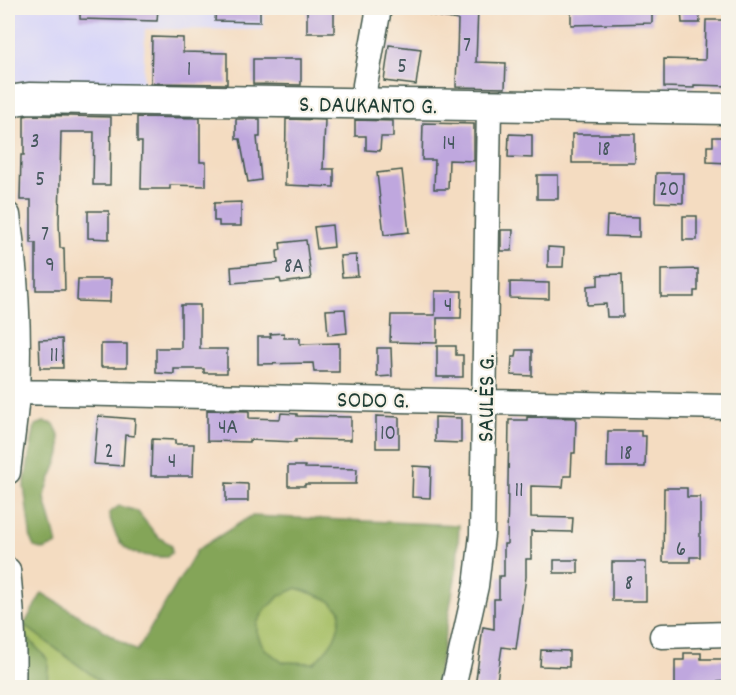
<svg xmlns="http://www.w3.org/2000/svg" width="736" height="695" viewBox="0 0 736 695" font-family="Dekko,sans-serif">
<rect width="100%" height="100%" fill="#f7f3e8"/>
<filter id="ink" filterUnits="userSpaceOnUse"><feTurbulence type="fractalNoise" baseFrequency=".0167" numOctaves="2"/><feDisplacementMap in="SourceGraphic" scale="12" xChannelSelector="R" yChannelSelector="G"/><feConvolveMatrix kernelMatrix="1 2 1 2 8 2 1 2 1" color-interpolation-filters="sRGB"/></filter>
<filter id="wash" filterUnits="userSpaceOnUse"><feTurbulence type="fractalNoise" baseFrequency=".008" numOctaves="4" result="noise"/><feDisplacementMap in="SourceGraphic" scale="24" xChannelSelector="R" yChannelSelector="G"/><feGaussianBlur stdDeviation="1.35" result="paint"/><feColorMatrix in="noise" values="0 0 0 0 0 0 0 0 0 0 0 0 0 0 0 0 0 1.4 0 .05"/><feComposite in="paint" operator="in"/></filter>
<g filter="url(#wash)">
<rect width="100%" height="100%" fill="#f4dcc1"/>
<path fill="#d9d7f8" d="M 9,8 L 264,8 L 263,30 L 145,29 L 143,87 L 24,85 L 8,82 Z"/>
<path fill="#a5be63" stroke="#627e4c" stroke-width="1.5" d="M 297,588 L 327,599 L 340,610 C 340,636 332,645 314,663 L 282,662 L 265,649 L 260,641 L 257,632 L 257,623 L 266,608 L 273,603 L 279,596 Z
M 24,625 L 108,687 L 47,687 L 48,660 L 25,635 Z"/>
<path fill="#84a559" stroke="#527146" stroke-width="1.5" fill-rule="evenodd" d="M 44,422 L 54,424 C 71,455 50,468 45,497 C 45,501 55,535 57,544 L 44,550 L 34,547 L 31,540 L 24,486 L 35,425 Z
M 119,506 L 137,511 L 157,536 L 171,545 L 172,552 L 167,557 C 129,557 117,550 109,513 Z
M 251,516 L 459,525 L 457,567 L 436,687 L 108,687 L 24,625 L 42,593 L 137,651 L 197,550 ZM 297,588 L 327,599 L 340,610 C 340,636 332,645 314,663 L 282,662 L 265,649 L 260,641 L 257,632 L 257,623 L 266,608 L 273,603 L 279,596 Z
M 25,635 L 48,660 L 47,687 L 22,688 Z"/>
<g id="blocks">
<path fill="#bfa7de" d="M 80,8 L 158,8 L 157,21 L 80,19 Z
M 216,8 L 260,8 L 260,22 L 215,21 Z
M 307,8 L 334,8 L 334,33 L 307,33 Z
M 431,8 L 478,8 L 476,62 L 506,63 L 505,88 L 456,87 L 458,20 L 430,15 Z
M 571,8 L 652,8 L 652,23 L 571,25 Z
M 681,8 L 699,8 L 700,23 L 682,23 Z
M 706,20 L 729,20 L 729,86 L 694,85 L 694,88 L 664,87 L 664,59 L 705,60 Z
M 152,37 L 183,38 L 183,52 L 227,53 L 227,84 L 151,83 Z
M 389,45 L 421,49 L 416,85 L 384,81 Z
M 253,59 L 301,59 L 301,85 L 253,84 Z
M 30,115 L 111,117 L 110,185 L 93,185 L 94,132 L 61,132 L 59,223 L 60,248 L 64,248 L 65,290 L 36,290 L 36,243 L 31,243 L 31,200 L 20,200 L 21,155 L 24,155 L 24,116 Z
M 137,117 L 200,118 L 200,162 L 206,162 L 206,186 L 170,185 L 170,189 L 141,189 L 142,142 L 137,142 Z
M 236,119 L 260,119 L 260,137 L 257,137 L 261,180 L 248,182 L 240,139 L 236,139 Z
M 286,119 L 325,120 L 323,169 L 334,169 L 334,187 L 285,185 Z
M 355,120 L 393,121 L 393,137 L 381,137 L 380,151 L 366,150 L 366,136 L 355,136 Z
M 423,123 L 474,124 L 474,161 L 449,160 L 448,189 L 434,189 L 435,160 L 422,160 Z
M 509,134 L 532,135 L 532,158 L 508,157 Z
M 572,134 L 635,134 L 635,163 L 572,163 Z
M 713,137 L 729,137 L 729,163 L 707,162 L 707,146 L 713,146 Z
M 402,170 L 409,232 L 384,235 L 377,173 Z
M 656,173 L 683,173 L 683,203 L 655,202 Z
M 537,175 L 558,175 L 558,199 L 537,199 Z
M 241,202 L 241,226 L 219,226 L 219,221 L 214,221 L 214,203 Z
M 88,211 L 109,211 L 109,239 L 88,238 Z
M 607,216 L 639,217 L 639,237 L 606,236 Z
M 683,216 L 697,216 L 697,240 L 683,240 Z
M 332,225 L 334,247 L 317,249 L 314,227 Z
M 501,230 L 513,230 L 512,251 L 501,251 Z
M 306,240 L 311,279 L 281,283 L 280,279 L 232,283 L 231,267 L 278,263 L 277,251 L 281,250 L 280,243 Z
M 548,247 L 564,248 L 563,267 L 548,267 Z
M 356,255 L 358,276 L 342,277 L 340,256 Z
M 698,269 L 698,291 L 694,291 L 694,297 L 661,297 L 661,270 Z
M 622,274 L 623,317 L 607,317 L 606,304 L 587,305 L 587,286 L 598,285 L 598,275 Z
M 78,279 L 111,279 L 110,302 L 77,301 Z
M 510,282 L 549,283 L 549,299 L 510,298 Z
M 435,291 L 462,291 L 461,318 L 437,318 L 437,343 L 390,342 L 391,315 L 435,315 Z
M 181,305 L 200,305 L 200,349 L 227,349 L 227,373 L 204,373 L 204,369 L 174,369 L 174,374 L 156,373 L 156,348 L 181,348 Z
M 345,309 L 347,333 L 328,335 L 326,310 Z
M 284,333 L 284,338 L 300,338 L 300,344 L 339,343 L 339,372 L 314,372 L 313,363 L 258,364 L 258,337 L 271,337 L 270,334 Z
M 62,339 L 63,368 L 40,368 L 39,340 Z
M 101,344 L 127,344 L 127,367 L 101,367 Z
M 437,346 L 456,346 L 456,355 L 463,355 L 463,377 L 437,377 Z
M 377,348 L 391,348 L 392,376 L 377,377 Z
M 517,350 L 532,350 L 532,376 L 511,375 L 512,357 L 516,357 Z
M 207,410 L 249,411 L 249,418 L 280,419 L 281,413 L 297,414 L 297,416 L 351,417 L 351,440 L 296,439 L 296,442 L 249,440 L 249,442 L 207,441 Z
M 98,416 L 135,419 L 134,436 L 125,435 L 123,466 L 94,464 Z
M 376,416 L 399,417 L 399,448 L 376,448 Z
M 435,417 L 461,418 L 461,443 L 435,442 Z
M 527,417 L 576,418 L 575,453 L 572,453 L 571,476 L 564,476 L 563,487 L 531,486 L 531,517 L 573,518 L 572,532 L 531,531 L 531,559 L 526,559 L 526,577 L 516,649 L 502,647 L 496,687 L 475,687 L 483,627 L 494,629 L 494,599 L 499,599 L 499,576 L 504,576 L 504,544 L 507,544 L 509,420 L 527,420 Z
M 608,431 L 641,431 L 641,436 L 646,436 L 645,467 L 607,467 Z
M 152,439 L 175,440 L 175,444 L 194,444 L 193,476 L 151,476 Z
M 288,466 L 305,466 L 305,468 L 357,469 L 356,484 L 305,484 L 305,486 L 288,486 Z
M 413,466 L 431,467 L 430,498 L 412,497 Z
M 226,483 L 248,484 L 248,501 L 226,501 Z
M 664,488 L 687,488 L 687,497 L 700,497 L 700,557 L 690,557 L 690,562 L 663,562 Z
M 554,560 L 578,560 L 578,573 L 554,573 Z
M 612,562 L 646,562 L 646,601 L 612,601 Z
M 541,650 L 569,651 L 569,667 L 540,666 Z
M 684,653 L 701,653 L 701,659 L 729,659 L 729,681 L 701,683 L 701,687 L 675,687 L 675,660 L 684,660 Z"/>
</g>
</g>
<g filter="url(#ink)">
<use href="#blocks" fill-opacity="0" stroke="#3f5549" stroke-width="1.5"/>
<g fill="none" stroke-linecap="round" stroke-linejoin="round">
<defs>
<path id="minor" d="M 364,103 L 365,85 L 379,8
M 8,215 C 16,273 20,331 17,390 C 16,417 11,445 8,472
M 17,392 L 728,407
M 8,570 C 12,609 15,648 13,688
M 662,636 L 728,634
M 453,688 L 476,586 L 482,535 L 489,106"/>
<path id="major" d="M 8,104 L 15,100 L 29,98 L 728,109"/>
</defs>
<use href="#minor" stroke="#3f5549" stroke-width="27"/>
<use href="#major" stroke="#3f5549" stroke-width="33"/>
<use href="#minor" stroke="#fff" stroke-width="24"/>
<use href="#major" stroke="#fff" stroke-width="30"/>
</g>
</g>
<g text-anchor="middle" stroke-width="4.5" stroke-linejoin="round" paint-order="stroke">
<g font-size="21" fill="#47585e">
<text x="467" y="51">7</text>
<text x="402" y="72">5</text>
<text x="189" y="75">1</text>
<text x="35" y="147">3</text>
<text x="449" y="149">14</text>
<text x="604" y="155">18</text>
<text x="40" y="185">5</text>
<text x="669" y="195">20</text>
<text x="45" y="240">7</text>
<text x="50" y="271">9</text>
<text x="294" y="272">8A</text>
<text x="448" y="311">4</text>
<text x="54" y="361">11</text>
<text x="228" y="433">4A</text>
<text x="388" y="439">10</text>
<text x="109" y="457">2</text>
<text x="626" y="459">18</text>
<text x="172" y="467">4</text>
<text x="519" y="496">11</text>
<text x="681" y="555">6</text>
<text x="629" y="589">8</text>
</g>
<g font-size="24" fill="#1f3d34" stroke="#f7f3e8">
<text transform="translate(368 104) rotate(1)" y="8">S. DAUKANTO G.</text>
<text transform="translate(485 398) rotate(-89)" y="8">SAULĖS G.</text>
<text transform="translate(373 399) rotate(1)" y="8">SODO G.</text>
</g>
</g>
<rect width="736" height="695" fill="none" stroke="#f7f3e8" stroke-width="30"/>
</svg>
